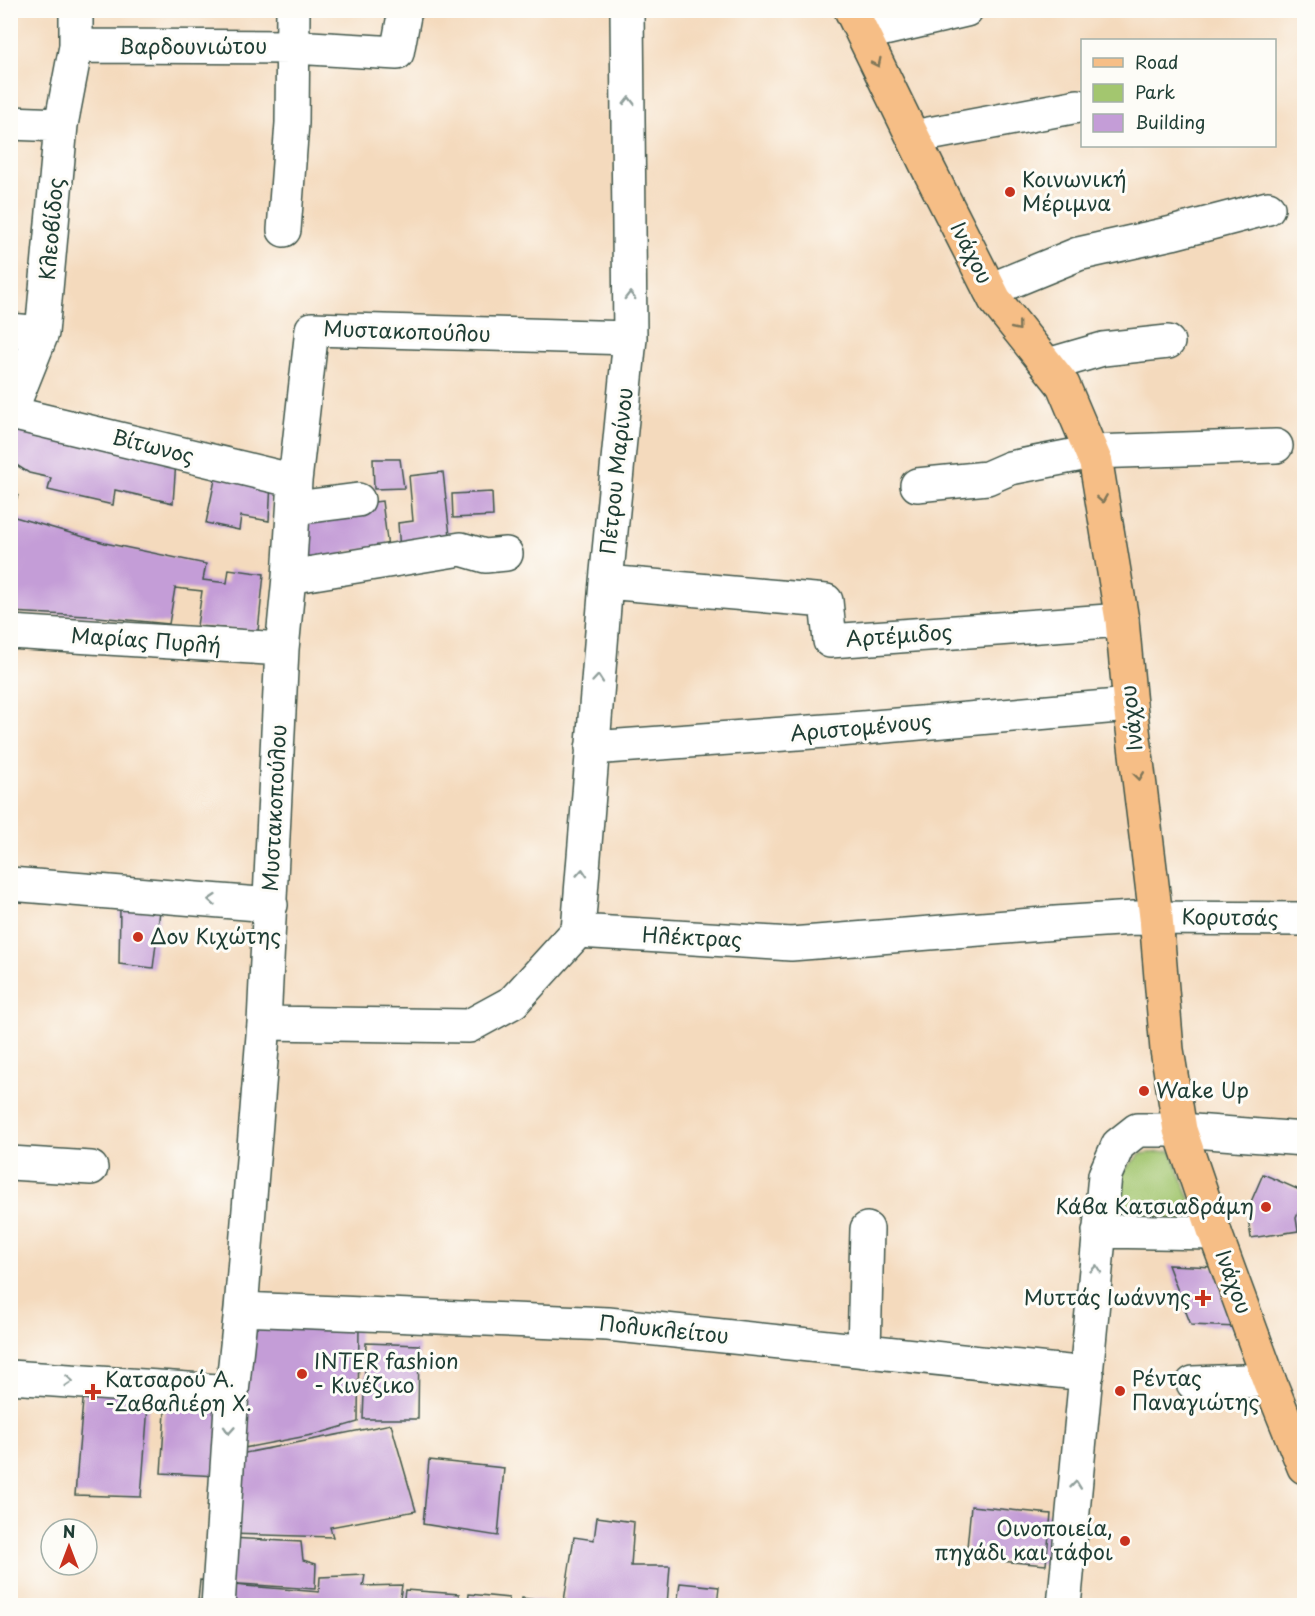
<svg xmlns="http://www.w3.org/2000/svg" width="1315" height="1616" viewBox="0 0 1315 1616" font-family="'Playpen Sans',sans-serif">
<rect width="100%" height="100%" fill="#fdfcf7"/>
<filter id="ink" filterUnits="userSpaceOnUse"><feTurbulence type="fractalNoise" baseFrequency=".0167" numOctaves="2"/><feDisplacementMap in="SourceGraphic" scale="12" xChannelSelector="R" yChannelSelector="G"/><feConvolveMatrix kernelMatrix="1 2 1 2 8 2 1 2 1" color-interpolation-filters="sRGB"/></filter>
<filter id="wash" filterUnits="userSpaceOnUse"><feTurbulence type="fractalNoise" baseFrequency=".008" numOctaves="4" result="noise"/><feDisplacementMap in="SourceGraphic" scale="24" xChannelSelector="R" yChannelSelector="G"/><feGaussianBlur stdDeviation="1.35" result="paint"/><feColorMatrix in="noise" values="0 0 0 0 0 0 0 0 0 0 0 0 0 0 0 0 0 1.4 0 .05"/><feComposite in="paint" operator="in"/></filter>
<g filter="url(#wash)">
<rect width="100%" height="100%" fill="#f4dabd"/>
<path fill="#a3c66f" stroke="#618252" stroke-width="1.5" d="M 1171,1151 L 1202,1229 L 1109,1226 L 1123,1171 L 1141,1154 Z"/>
<g id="blocks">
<path fill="#c49dd7" d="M 17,422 L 176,461 L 173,503 L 115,490 L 113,505 L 48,490 L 51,478 L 29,473 L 10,461 L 10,432 Z
M 373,459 L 400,459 L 404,488 L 374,489 Z
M 217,470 L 271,482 L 269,521 L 241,516 L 239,530 L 206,523 Z
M 443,472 L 451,545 L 400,551 L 398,523 L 413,521 L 409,476 Z
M 492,492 L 493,516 L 453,518 L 452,494 Z
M 10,494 L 18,495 L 11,513 L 10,513 Z
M 382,501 L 388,548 L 345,551 L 345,558 L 294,571 L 298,512 Z
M 15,517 L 105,543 L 206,564 L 203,580 L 227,583 L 229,569 L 264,574 L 258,631 L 197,626 L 202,591 L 175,588 L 169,624 L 88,616 L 10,612 L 10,528 Z
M 120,907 L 160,911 L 153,968 L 119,964 Z
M 1263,1174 L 1304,1192 L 1304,1198 L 1296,1218 L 1298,1231 L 1251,1238 L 1247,1211 Z
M 1168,1265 L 1215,1267 L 1237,1327 L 1191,1325 Z
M 250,1317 L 359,1325 L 358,1422 L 317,1434 L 239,1449 Z
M 366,1343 L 419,1345 L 418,1419 L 363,1419 Z
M 84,1389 L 149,1393 L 141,1497 L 75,1495 Z
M 166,1397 L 225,1399 L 218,1476 L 161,1473 Z
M 391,1424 L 416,1511 L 330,1527 L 333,1537 L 230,1534 L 235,1455 Z
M 429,1460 L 504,1468 L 498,1536 L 423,1524 Z
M 971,1506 L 1051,1514 L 1046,1565 L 966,1558 Z
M 597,1517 L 634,1522 L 631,1566 L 670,1566 L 667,1605 L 581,1605 L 581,1604 L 564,1601 L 574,1537 L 594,1540 Z
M 230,1538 L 301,1542 L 303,1560 L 316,1564 L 315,1589 L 224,1583 Z
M 365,1575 L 363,1586 L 402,1585 L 399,1605 L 221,1605 L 222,1584 L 319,1592 L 320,1577 Z
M 200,1580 L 213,1581 L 212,1601 L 198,1600 Z
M 680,1583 L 719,1587 L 717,1605 L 677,1605 Z
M 405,1590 L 459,1594 L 458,1605 L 403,1605 Z
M 469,1594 L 509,1598 L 508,1605 L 468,1605 Z
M 522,1598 L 566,1604 L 566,1605 L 521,1605 Z"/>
</g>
</g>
<g filter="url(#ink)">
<use href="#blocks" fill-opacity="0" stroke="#3f5549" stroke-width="1.5"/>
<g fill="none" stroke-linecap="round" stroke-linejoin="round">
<defs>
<path id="minor" d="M 863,34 L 966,10
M 76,46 L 76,10
M 10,123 L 61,125 L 76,46 L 293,47 L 397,53 L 405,10
M 913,137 L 1078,106
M 284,230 L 292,123 L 293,10
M 990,290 L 1078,254 L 1172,233 L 1268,208
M 10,330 L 42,333
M 1048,365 L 1103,349 L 1168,342
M 10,413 L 42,333 L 61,125
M 11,413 L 295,481
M 917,485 L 987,478 L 1010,468 L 1092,452 L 1276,446
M 295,508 L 358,500
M 289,577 L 461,549 L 485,556 L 506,554
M 606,582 L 826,601 L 830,641 L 1122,620
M 10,632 L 282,649
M 592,748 L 839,730 L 1130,705
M 10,884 L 271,905
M 578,931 L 606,582 L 630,338 L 627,10
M 264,1023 L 469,1026 L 513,1002 L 578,931 L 791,944 L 1056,923 L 1134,918 L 1304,919
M 10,1163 L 91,1168
M 1099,1231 L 1215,1233
M 241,1309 L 608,1324 L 1087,1374
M 864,1351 L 867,1229
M 10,1377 L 232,1392
M 1193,1383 L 1269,1380
M 218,1606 L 232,1392 L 241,1309 L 264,1023 L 282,649 L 289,577 L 295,481 L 312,329 L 630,338
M 1064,1606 L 1105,1175 L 1118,1145 L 1137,1130 L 1180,1130 L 1304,1139"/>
<path id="major" d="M 851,10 L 928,168 L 995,300 L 1063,385 L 1096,463 L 1122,620 L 1130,705 L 1156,917 L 1167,1050 L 1180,1130 L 1215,1233 L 1269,1380 L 1304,1467"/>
</defs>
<use href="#minor" stroke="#3f5549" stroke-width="36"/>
<use href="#major" stroke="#3f5549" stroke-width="36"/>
<use href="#minor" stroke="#fff" stroke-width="33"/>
<use href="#major" stroke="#f6be86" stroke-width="33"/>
</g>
<defs><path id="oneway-chevron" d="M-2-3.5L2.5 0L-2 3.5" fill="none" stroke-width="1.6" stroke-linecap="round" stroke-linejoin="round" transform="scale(1.5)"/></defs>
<g stroke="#807759">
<use href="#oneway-chevron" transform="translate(877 63) rotate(64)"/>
<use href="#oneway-chevron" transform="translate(1017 327) rotate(51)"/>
<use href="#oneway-chevron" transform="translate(1102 499) rotate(81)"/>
<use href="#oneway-chevron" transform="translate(1139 776) rotate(83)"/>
</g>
<g stroke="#8f9e9a">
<use href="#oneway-chevron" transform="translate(629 101) rotate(-90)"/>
<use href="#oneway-chevron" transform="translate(630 296) rotate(-90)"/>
<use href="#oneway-chevron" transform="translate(598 679) rotate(-85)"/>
<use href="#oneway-chevron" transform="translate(582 873) rotate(-86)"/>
<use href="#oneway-chevron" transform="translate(212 900) rotate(-175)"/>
<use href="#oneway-chevron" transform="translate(1096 1269) rotate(-85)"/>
<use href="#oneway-chevron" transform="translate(69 1381) rotate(4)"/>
<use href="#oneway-chevron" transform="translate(229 1430) rotate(94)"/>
<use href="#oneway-chevron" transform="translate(1076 1485) rotate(-84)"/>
</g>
</g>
<g fill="#c8321e" stroke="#fdfcf7" stroke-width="2">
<circle cx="1010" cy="192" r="6"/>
<circle cx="138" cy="937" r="6"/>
<circle cx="1144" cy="1091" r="6"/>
<circle cx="1266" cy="1207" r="6"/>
<path d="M1200 1289h6v6h6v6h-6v6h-6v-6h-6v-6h6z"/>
<circle cx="302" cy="1374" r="6"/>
<circle cx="1120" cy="1391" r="6"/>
<path d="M90 1383h6v6h6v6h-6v6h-6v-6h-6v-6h6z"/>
<circle cx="1125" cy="1541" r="6"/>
</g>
<g text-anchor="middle" stroke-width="6" stroke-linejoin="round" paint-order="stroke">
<g font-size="21" fill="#1f3d34" stroke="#fdfcf7">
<text x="193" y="54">Βαρδουνιώτου</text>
<text transform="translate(52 229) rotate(-85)" y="7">Κλεοβίδος</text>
<text transform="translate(971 253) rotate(63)" y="7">Ινάχου</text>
<text transform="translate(407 332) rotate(2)" y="7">Μυστακοπούλου</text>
<text transform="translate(153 447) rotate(14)" y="7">Βίτωνος</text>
<text transform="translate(617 471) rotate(-84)" y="7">Πέτρου Μαρίνου</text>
<text transform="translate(899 636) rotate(-4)" y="7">Αρτέμιδος</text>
<text transform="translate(146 641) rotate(4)" y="7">Μαρίας Πυρλή</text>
<text transform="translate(1132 718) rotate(-96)" y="7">Ινάχου</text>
<text transform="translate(861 728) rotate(-5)" y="7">Αριστομένους</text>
<text transform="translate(275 808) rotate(-87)" y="7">Μυστακοπούλου</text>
<text transform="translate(1230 918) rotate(1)" y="7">Κορυτσάς</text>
<text transform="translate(692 938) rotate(3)" y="7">Ηλέκτρας</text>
<text transform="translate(1233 1282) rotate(70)" y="7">Ινάχου</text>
<text transform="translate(664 1330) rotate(6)" y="7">Πολυκλείτου</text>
</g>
<g font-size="21" fill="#1f3d34" stroke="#fdfcf7" text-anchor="start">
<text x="1022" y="187">Κοινωνική<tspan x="1022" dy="24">Μέριμνα</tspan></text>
<text x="150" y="944">Δον Κιχώτης</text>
<text x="1156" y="1098">Wake Up</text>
<text x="1254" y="1214" text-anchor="end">Κάβα Κατσιαδράμη</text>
<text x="1191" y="1305" text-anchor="end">Μυττάς Ιωάννης</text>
<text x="314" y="1369">INTER fashion<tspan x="314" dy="24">- Κινέζικο</tspan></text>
<text x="1132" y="1386">Ρέντας<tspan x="1132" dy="24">Παναγιώτης</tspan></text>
<text x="105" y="1387">Κατσαρού Α.<tspan x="105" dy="24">-Ζαβαλιέρη Χ.</tspan></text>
<text x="1113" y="1536" text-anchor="end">Οινοποιεία,<tspan x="1113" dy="24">πηγάδι και τάφοι</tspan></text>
</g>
</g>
<rect width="1315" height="1616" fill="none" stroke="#fdfcf7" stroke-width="36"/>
<rect x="1081" y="39" width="195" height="108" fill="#fdfcf7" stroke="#a4b0a9" stroke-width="1.5"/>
<rect x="1093" y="58" width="30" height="9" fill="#f6be86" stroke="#a4b0a9" stroke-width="1.5"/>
<text x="1135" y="69" font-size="18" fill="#1f3d34">Road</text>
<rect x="1093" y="84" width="30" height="18" fill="#a3c66f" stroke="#a4b0a9" stroke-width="1.5"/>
<text x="1135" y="99" font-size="18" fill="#1f3d34">Park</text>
<rect x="1093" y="114" width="30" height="18" fill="#c49dd7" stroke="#a4b0a9" stroke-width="1.5"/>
<text x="1135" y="129" font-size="18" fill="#1f3d34">Building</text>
<g transform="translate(69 1547)"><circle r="28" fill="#fdfcf7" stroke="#a4b0a9" stroke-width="1.5"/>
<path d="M0-4.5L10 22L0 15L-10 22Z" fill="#c8321e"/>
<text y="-9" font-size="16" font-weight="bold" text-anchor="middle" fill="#1f3d34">N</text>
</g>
</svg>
